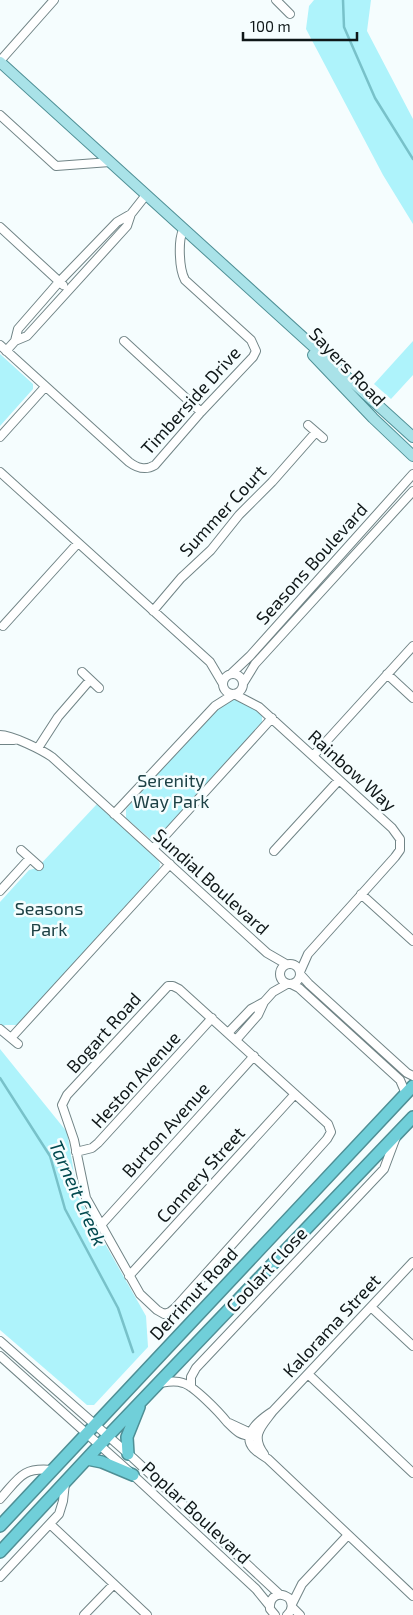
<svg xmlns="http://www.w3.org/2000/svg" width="413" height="1615" viewBox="0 0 413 1615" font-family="'Exo 2',sans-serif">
<rect width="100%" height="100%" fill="#f5fdfe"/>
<path fill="#aef3fb" d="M 314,0 L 371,0 L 367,31 L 413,119 L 413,224 L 383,175 L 306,29 L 309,6 Z
M 413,341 L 413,375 L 391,399 L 374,384 Z
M 0,354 L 33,384 L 33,389 L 0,426 Z
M 232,698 C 244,698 255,708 262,716 L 262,724 L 158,838 L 150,839 L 126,818 L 126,809 L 219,706 Z
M 97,804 L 158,860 L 160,864 L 159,870 L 19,1025 L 5,1025 L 0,1030 L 0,902 L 29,870 L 37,868 Z
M 0,1049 L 67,1132 L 78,1196 L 146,1316 L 148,1347 L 94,1405 L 87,1405 L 0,1330 Z"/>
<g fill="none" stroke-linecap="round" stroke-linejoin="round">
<path stroke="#78c1c9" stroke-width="2.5" d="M 343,0 L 344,27 L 375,98 L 413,159
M 0,1078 L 50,1156 L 65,1209 L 118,1308 L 133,1352"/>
<defs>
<path id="minor" d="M 276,0 L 290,14
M 0,61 L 54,0
M 0,115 L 56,166 L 110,162
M 0,227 L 63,285
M 15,341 L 18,329 L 59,282 L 117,222 L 131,214
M 124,341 L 201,412
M 0,345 L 129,462 C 137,468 145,471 155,465 L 201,412 L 253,357 L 256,351 L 251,340 L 185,280 C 179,269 178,241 183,230
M 6,351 L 15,341 L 27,336 L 127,226 L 131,214 L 146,195
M 308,425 L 323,438
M 0,437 L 45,387
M 0,472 L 210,662 L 223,684
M 153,611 L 181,578 L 211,550 L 239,515 L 272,482 L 316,432
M 3,626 L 78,543
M 82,672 L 99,688
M 232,673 L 250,656 L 413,474
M223 684a10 10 0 1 1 20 0a10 10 0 1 1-20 0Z
M 387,674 L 413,698
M 244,682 L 255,664 L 413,491
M 234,694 L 259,707 L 392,828 L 400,839 L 400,850 L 395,857 L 308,954 L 300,972
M 0,735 C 12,735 42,750 52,757 L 267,953 L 286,964
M 0,740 L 14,740
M 38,748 L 58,717 L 90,680
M 313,756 L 413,646
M 114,814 L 215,706 L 234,694
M 153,849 L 272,718
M 21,850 L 39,866
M 274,851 L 339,780
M 0,891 L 30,858
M 361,894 L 413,941
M280 974a10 10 0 1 1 20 0a10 10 0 1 1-20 0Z
M 300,974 L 309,984 L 407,1073 L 413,1076
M 291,984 L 299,988 L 400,1080 L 406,1094
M 168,986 L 173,986 L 179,989 L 328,1124 L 331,1132 L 327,1139 L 175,1308 L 170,1312 L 164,1314 L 157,1310 L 140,1294 L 86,1198 L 74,1140 L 62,1105 L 67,1095 Z
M 0,1029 L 18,1044
M 228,1033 L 251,1009 L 264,1002
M 11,1038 L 170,864
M 236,1040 L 258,1015 L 264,1002 L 273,992 L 287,984
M 76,1152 L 92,1148 L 98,1143 L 212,1018
M 101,1225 L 254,1056
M 129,1276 L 295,1094
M 371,1307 L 413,1346
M 0,1341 L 133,1458 L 279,1594
M 0,1356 L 133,1475 L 256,1589 L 269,1605
M 308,1374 L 413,1473
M 159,1383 C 167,1382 175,1380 183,1383 C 194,1386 219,1412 227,1422 C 236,1431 240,1436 253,1436
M 191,1387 L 191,1377 L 196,1368 L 384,1169 L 396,1137
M 273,1411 C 262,1418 240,1434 254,1449 C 258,1453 263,1456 268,1459 L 413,1596
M 229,1423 L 255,1435
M 264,1454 C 250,1435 262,1426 273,1411 L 413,1262
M 0,1499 C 19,1478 22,1467 52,1470
M 50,1524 L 147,1615
M 0,1577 L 59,1514 L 63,1501 L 65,1483
M 292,1604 L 302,1584 L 348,1535
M 292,1607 L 300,1615
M 84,1615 L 114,1584
M 275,1615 L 270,1609 C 269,1596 279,1591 289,1598 C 293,1604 293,1610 287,1615"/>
<path id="major" d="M 0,62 L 413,437
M 313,355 L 373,418 L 413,456"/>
<path id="highway" d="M 128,1454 L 127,1437 L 139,1407
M 87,1459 L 102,1462 L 133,1475
M 0,1526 L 413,1086
M 0,1552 L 108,1436 L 413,1117"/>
</defs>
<use href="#minor" stroke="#718486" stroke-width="10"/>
<use href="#major" stroke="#4e8f95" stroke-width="12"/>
<use href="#highway" stroke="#4e8f95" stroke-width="14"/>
<use href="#minor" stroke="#fff" stroke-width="8"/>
<use href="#major" stroke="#a9e2e8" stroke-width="10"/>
<use href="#highway" stroke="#70cfd9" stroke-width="11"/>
</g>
<g text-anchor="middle" stroke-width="5" stroke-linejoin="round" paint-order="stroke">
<g font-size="18" fill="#0f1718" stroke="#f5fdfe">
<text transform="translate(347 367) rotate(46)" y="6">Sayers Road</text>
<text transform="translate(191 401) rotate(-48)" y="6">Timberside Drive</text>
<text transform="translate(223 511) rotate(-47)" y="6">Summer Court</text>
<text transform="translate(312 564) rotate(-48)" y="6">Seasons Boulevard</text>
<text transform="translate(352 771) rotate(42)" y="6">Rainbow Way</text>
<text transform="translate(211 882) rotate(42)" y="6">Sundial Boulevard</text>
<text transform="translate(104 1033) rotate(-48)" y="6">Bogart Road</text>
<text transform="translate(136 1080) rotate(-48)" y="6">Heston Avenue</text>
<text transform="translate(166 1130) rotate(-48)" y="6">Burton Avenue</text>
<text transform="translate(201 1175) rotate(-48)" y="6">Connery Street</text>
<text transform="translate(267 1270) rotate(-47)" y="6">Coolart Close</text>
<text transform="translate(194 1294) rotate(-47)" y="6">Derrimut Road</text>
<text transform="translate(332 1326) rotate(-47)" y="6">Kalorama Street</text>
<text transform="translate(196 1513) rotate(43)" y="6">Poplar Boulevard</text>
</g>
<g font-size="18" fill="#1d4145" stroke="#f5fdfe">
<text x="171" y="787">Serenity<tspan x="171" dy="21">Way Park</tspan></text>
<text x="49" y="915">Seasons<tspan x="49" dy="21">Park</tspan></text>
</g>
<g font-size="19" font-style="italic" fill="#00484e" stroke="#f5fdfe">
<text transform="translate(78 1193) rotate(66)" y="7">Tarneit Creek</text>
</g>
</g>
<path d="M243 32v8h114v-8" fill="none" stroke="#0f1718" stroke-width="2.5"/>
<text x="250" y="32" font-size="15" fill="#0f1718" stroke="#f5fdfe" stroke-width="4" paint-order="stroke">100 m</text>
</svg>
